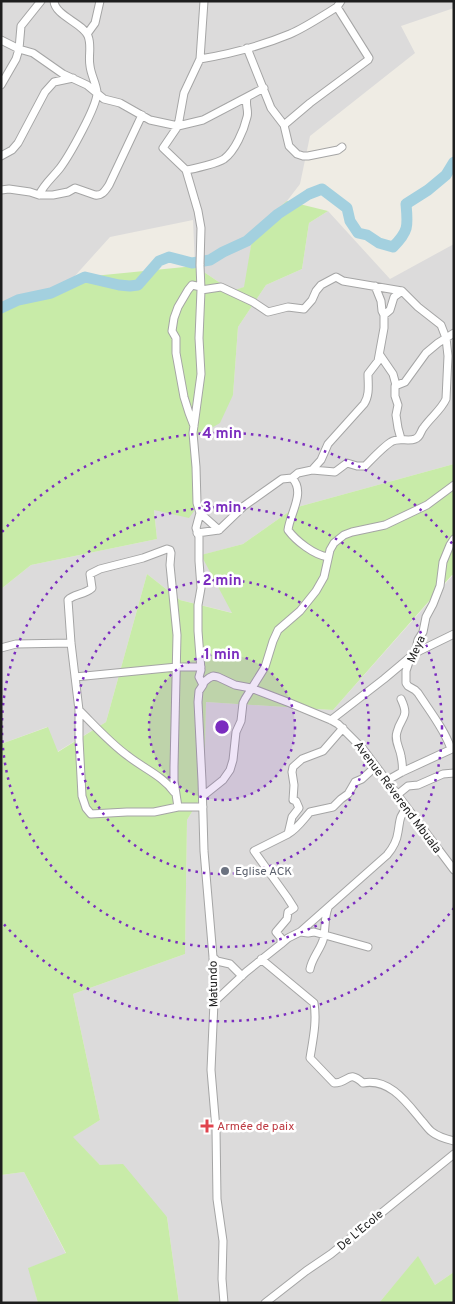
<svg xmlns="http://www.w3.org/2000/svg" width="455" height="1304" viewBox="0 0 455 1304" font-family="Overpass,sans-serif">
<rect width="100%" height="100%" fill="#efece4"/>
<path fill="#dcdbdb" d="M 1,1 L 454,1 L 454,8 L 401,26 L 415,53 L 310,136 L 300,184 L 287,201 L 254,228 L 245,287 L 232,291 L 195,266 L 193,220 L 110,237 L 73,278 L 1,310 Z
M 328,211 L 390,279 L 454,244 L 454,464 L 294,508 L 243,544 L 202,555 L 233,613 L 180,600 L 147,574 L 106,722 L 57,752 L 47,727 L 1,744 L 1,589 L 31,565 L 157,539 L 154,510 L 191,440 L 233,395 L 238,327 L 266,285 L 302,269 L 309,223 Z
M 453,575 L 454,576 L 454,1272 L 435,1285 L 418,1257 L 379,1303 L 179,1303 L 167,1217 L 100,1165 L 72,1137 L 100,1120 L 73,994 L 185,954 L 187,820 L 204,792 L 206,702 L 333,710 Z
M 24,1172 L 66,1254 L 29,1268 L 38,1303 L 1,1303 L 1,1175 Z"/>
<path fill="#c8eba8" d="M 287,201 L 328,211 L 309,223 L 302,269 L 266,285 L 238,327 L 233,395 L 220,423 L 191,440 L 194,511 L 189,518 L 154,510 L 157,539 L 31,565 L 1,589 L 1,310 L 73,278 L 195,266 L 232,291 L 244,287 L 254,228 Z
M 454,464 L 454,576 L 452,575 L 333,710 L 206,702 L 204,792 L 187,820 L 185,954 L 73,994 L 100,1120 L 73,1137 L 100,1165 L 123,1164 L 167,1217 L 179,1303 L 38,1303 L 28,1268 L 66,1253 L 24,1172 L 1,1175 L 1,744 L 48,727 L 58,752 L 106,722 L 147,574 L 180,600 L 232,613 L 201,555 L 243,544 L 294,508 Z
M 418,1256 L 435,1285 L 454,1272 L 454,1303 L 379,1303 Z"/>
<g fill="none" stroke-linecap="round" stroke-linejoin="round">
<path stroke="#a3d0df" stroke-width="11" d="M 1,308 L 18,300 L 51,293 L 85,277 L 119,285 L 130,286 L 138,285 L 159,261 L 169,257 L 192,263 L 210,260 L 223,252 L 247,241 L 278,214 L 309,194 L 322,189 L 347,208 L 350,221 L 358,233 L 367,235 L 379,243 L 393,247 C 409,231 408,226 406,204 L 428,190 L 446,175 L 454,162"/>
<defs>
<path id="minor" d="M 204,1 L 200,59 L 184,93 L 178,126 L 163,148 L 186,170 L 198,211 L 201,228 L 200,265 L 201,290 L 199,338 L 201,374 L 193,433 L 196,467 L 197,503 L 200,513 L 196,528 L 199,537 L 199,561 L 201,588 L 198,605 L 198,631 L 201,670 L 199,677 L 203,685 L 199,691 L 198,702 L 202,781 L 204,851 L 213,957 L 214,1002 L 211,1070 L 216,1129 L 217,1199 L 223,1241 L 222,1279 L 224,1303
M 87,34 L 95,23 L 100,1
M 1,40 L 19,49 L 33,53 L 63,74 L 87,85 L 104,99 L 120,103 L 150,120 L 178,126 L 203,120 L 264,88
M 247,48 L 271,108 L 284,125 L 289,146 L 297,154 L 303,156 L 308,156 L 338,150 L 342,147
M 200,59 C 230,54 261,46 290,34 C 306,27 322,16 337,7 L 341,1
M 1,85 L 16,59 L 19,49 L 21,26 L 41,1
M 284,125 L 310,103 L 368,60 L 369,58 L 337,7
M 1,156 L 12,150 L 18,143 L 45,92 L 54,82 L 73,78
M 186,170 C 194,169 218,163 224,159 C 235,151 244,130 247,117 C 249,111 245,105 247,98
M 1,190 L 9,189 L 30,192 L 39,195 L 53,195 L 68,192 L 75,188 L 95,195 C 102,196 105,191 109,185 L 142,115
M 39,195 C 44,184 53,177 60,168 C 69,156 98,105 97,92 C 96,83 91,75 90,66 C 88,56 92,46 88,36 C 83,23 55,16 54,1
M 384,315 L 390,310 L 394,297 L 402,291
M 380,355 L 393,374 L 396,385
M 194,426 L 189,413 L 184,397 L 176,353 L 176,338 L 172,331 L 174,318 L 178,307 L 188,290 L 192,285 L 201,287
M 401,439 L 398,428 L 396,415 L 398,405 L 395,396 L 395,386 L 405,382 L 426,353 L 438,343 L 454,333
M 312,470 L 321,460 L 328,444 L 364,404 C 370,395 368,384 368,374 L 378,361 L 384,328 L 384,315 L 382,311 L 381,301 L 375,286
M 292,478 C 306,492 290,513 288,530 C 296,541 314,555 328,557
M 200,513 L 219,530 L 244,506 L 282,479 L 292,478 L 298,473 L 312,470 L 335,472 L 347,463 L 357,466 L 365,466 C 372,459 383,447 391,442 C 398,437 408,442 415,439 C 421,437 420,431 424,427 C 431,417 441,410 446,399 L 448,356 L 446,338 L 441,325 L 418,307 L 402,291 L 343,281 L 336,277 L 321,285 L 316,291 L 312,300 L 304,309 L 288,307 L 268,312 L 253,302 L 221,287 L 201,290
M 197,533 L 219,530
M 1,648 L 16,644 L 71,643
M 75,677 L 177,667 L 201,667
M 203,685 L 204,682 L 209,678 L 213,676 L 218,677 L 235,685 L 251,688 L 290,703 L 331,720 L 338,724 L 363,749 L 454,870
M 401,699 C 410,718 401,716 397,732 C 394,741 400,748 401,756 C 402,761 403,767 402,772
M 79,710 C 95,726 110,743 128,756 C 143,768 163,776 174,792
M 331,720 L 384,679 L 415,653 L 454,634
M 451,749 C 445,730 429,710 418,693 L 415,690 L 408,686 L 406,683 L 406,671 L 409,662 L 415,653 L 418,640 L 423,632 L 426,617 L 433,604 L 440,586 L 443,562 L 450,545 L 454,539
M 386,781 L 402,772 L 454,748
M 397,795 L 408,786 L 418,785 L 443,774 L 454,773
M 203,796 L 223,780 L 230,770 L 233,760 L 236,732 L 241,721 L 243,703 L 245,699 L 265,667 L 273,641 L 278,630 L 300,611 L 316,591 L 324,577 L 330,550 L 334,543 L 344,535 L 352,532 L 385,525 L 427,505 L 454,485
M 178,807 L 154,812 L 127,812 L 91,814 L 86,808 L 82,796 L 79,739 L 79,710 L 71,643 L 68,600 C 73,594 84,595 92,588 L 90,574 L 100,569 L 143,558 L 167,549 L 170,550 L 171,553 L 170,565 L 177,635 L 174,767 L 174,781 L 178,807 L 203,807
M 288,834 C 297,829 303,820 310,812 L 333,807 L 341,799 L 348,794 L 355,782 L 362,779 L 375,767
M 300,932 L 308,933 L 314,932 L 368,947
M 281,944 L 288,938 L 300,932 L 387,855 C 393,848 397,840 398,832 C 400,821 399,816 407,808
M 213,957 L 217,961 L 230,964 L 242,976
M 261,959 L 314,1003 C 317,1022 313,1039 310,1058 L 334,1083 C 350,1083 347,1069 363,1083 C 390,1078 407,1103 422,1121 C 425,1124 428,1129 432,1132 C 438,1137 446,1139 454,1141
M 310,969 C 312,958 320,950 323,940 C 326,929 324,918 328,908
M 214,1002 L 246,972 L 281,944 L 281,938 L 276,932 L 287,919 L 288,912 L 294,908 L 287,897 L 254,851 L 288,834 L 292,817 L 299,808 L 296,801 L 293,800 L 294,785 L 292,772 L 293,767 L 302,759 L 323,751 L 343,728
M 265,1303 L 306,1271 L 331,1254 L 454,1154"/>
</defs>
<use href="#minor" stroke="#a5a5a5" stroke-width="9"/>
<use href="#minor" stroke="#fff" stroke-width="7"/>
</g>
<circle cx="222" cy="727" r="73" fill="#7b2cbf" fill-opacity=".12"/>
<g fill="none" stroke="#7b2cbf" stroke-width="2.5" stroke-dasharray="2.5 5">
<circle cx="222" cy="727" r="73"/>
<circle cx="222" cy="727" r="147"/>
<circle cx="222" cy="727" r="220"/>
<path d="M454 908A294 294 0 0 1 2 922M2 532A294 294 0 0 1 454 546"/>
</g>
<circle fill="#6b7280" stroke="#fff" stroke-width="2" cx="225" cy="871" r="5"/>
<path fill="#e0444e" stroke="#fff" stroke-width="2" d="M204.5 1118.5h5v5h5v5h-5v5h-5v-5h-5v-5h5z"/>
<g text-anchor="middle" stroke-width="5" stroke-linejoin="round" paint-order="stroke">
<g font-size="12" fill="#1e1e1e" stroke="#fff">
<text transform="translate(416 649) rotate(-66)" y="4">Meya</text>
<text transform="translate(398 797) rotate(53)" y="4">Avenue Réverend Mbuala</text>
<text transform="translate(213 984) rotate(-91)" y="4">Matundo</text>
<text transform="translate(360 1230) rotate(-40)" y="4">De L'Ecole</text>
</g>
<g font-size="12" fill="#5b616d" stroke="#fff" text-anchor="start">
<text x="235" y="875">Eglise ACK</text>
</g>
<g font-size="12" fill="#be3a42" stroke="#fff" text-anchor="start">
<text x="217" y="1130">Armée de paix</text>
</g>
</g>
<circle cx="222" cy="727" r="8" fill="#7b2cbf" stroke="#fff" stroke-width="2.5"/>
<g font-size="15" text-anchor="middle" font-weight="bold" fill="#7b2cbf" stroke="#fff" stroke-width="5" stroke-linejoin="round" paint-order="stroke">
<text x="222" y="438">4 min</text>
<text x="222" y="512">3 min</text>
<text x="222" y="585">2 min</text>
<text x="222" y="659">1 min</text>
</g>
<rect width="455" height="1304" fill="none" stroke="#1e1e1e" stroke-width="5"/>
</svg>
